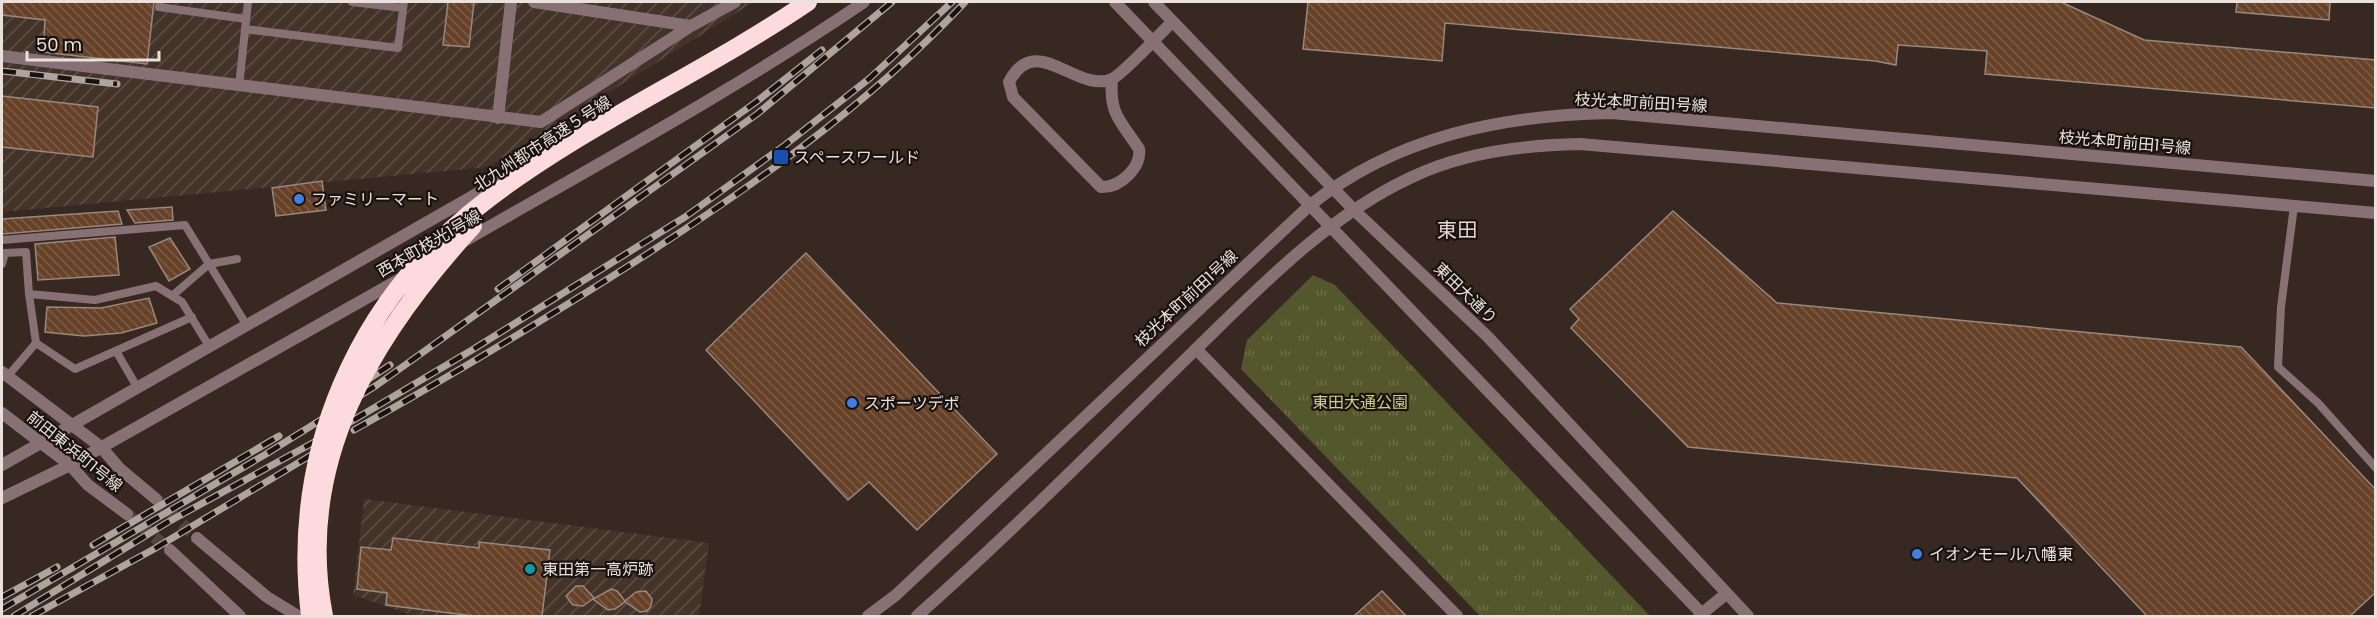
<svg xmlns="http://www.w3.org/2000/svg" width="2377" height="618" viewBox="0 0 2377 618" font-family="Poppins,'Noto Sans JP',sans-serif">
<defs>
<pattern id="industrial-furrows" width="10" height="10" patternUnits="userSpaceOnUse" patternTransform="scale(1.5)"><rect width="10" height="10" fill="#433329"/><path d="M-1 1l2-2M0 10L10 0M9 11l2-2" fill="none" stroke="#5e5047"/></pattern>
<pattern id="grass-tufts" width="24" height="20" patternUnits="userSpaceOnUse" patternTransform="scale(1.5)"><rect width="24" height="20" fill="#54572b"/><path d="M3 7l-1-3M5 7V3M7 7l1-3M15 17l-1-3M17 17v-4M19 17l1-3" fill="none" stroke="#6d6f49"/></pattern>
<pattern id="building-back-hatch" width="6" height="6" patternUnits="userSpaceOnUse" patternTransform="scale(1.5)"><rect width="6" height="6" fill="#674228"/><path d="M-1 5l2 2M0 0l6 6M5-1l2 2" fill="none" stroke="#7d5d47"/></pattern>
</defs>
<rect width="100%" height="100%" fill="#372821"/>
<path fill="url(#industrial-furrows)" d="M 2,2 L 754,2 L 489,167 L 2,212 Z
M 364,499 L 709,543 L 699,616 L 415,616 L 353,595 Z"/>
<path fill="url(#grass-tufts)" d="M 1313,275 L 1335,285 L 1650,616 L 1480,616 L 1241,369 L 1247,340 Z"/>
<path fill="url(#building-back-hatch)" stroke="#98887d" stroke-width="1.5" d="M 2,2 L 154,2 L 147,64 L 43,52 L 45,20 L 2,15 Z
M 448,2 L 474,2 L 469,47 L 443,45 Z
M 1308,2 L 2061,2 L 2144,40 L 2376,60 L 2376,108 L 1985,74 L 1987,51 L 1898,45 L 1896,65 L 1875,61 L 1445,23 L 1442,61 L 1303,49 Z
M 2237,2 L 2330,2 L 2329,20 L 2236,12 Z
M 2,96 L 98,107 L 93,157 L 2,147 Z
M 322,181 L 326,210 L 276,216 L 272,188 Z
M 172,207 L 173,220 L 135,223 L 127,210 Z
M 118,211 L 122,224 L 2,234 L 2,219 Z
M 1673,211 L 1777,303 L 2241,347 L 2376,490 L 2376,592 L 2350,616 L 2147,616 L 2017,478 L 1688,447 L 1571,328 L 1579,319 L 1570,309 Z
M 115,237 L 119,275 L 38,280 L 35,244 Z
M 170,238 L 190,269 L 169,281 L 149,247 Z
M 806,253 L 997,454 L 917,530 L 869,482 L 848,500 L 706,350 Z
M 149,298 L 157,323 L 121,333 L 84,336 L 45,332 L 47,307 L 101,308 Z
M 393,538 L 479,548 L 479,542 L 550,550 L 542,616 L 474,616 L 386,605 L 387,593 L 357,589 L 361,547 L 391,550 Z
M 576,586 L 583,586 L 594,598 L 583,606 L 573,605 L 566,596 Z
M 611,589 L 617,591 L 625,601 L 636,592 L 646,591 L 652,599 L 651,606 L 647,611 L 640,612 L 625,602 L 615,609 L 608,610 L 593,599 Z
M 1382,591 L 1406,616 L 1354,616 Z"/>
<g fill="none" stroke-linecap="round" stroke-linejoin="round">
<path stroke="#52443d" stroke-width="12" stroke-dasharray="12 6" stroke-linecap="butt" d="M 156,499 L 197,538
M 127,514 L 170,550"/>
<path stroke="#887175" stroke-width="8" d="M 160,2 L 159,7 L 246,19
M 352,2 L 403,8
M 245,29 L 398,48 L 404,2
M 239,86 L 248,2
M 2294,206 L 2281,307 L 2278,367 L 2318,403 L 2376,468
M 2,240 L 185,225 L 246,324
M 2,264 L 5,253 L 26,252 L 29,294 L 95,300 L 156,286 L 182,302 L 209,346
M 172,296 L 209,264 L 237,259
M 36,343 L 75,369 L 192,317
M 116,351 L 137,387
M 7,377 L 36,343 L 29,294"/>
<path stroke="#887175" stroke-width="12" d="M 534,2 L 691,26
M 2,56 L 541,122 L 691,26 L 735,2
M 1112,79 C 1109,115 1121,121 1139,149 C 1142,167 1120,188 1101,187 L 1013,97 L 1009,82 C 1036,30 1076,94 1112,79 C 1123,74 1161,33 1172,22
M 498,118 L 511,2
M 1196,349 L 1457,616
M 1699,616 L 1726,594"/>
<path stroke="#887175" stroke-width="12" d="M 1115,2 L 1704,616
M 1154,2 L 1355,211 L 1488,337 L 1748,616
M 466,240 C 600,163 736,89 864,2
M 2,372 L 101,447 L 119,468 L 156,499
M 2,413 L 70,465 L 88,485 L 127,514
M 2,465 L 508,176
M 2,498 L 70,465 L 402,278
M 197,538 L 267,597 L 298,616
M 170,550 L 240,616
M 868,616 L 896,595 L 1309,206 C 1396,136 1503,115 1612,113 L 2376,181
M 917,616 C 1012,532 1102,441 1193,352 C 1260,287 1326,217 1412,177 C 1464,152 1523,145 1580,144 L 2376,213"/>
<defs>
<path id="rail" d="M 2,71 L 117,84
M 498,289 L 756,102 L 822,50
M 332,403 L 390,365
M 354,430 C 444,380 532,327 619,272 C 743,193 864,110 965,2
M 93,545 L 279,436
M 2,597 L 57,567
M 2,609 L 266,454 L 377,385 L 757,114 L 892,2
M 14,616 L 168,522 L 340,428 L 472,350 L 685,217 L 785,145 L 870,78 L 952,2
M 32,616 L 154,549 L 328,445"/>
</defs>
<use href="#rail" stroke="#afa39e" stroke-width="7"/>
<use href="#rail" stroke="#19120f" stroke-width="4.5" stroke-dasharray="14" stroke-linecap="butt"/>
<path stroke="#fcdade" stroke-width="18" d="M 310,616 C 290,453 356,299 488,199 C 588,123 705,72 808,2
M 324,616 C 294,462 373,335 473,226"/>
</g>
<rect fill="#1a4fb4" stroke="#19120f" stroke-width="2" x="773" y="149" width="16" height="16" rx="3"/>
<g fill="#3f7fe0" stroke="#19120f" stroke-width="2">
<circle cx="299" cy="199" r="6"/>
<circle cx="852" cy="403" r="6"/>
<circle cx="1917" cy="554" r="6"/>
</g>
<circle fill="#0f9aa8" stroke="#19120f" stroke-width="2" cx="530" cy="569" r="6"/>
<g text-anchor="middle" stroke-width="4.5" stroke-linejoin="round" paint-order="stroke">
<g font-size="16" fill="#eae0dc" stroke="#19120f">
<text transform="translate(1641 102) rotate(3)" y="6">枝光本町前田1号線</text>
<text transform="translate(2125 142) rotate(5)" y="6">枝光本町前田1号線</text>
<text transform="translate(542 143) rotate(-33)" y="6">北九州都市高速５号線</text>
<text transform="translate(429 243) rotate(-30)" y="6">西本町枝光1号線</text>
<text transform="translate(1466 293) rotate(44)" y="6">東田大通り</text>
<text transform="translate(1186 298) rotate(-43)" y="6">枝光本町前田1号線</text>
<text transform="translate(75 451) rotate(39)" y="6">前田東浜町1号線</text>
</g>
<g font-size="16" fill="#eae0dc" stroke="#19120f" text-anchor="start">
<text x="794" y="163">スペースワールド</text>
<text x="311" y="205">ファミリーマート</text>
<text x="864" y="409">スポーツデポ</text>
<text x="1929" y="560">イオンモール八幡東</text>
<text x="542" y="575">東田第一高炉跡</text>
</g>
<g font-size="16" fill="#cbd188" stroke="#19120f">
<text x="1360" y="408">東田大通公園</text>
</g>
<g font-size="20" fill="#e9d5cd" stroke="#19120f">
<text x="1457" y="237">東田</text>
</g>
</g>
<rect width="2377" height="618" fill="none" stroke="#eae0dc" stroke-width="6"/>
<path d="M27 51v9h132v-9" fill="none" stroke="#eae0dc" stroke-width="3"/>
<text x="36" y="51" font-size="18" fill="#eae0dc" stroke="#19120f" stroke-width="4.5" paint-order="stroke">50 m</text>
</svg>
